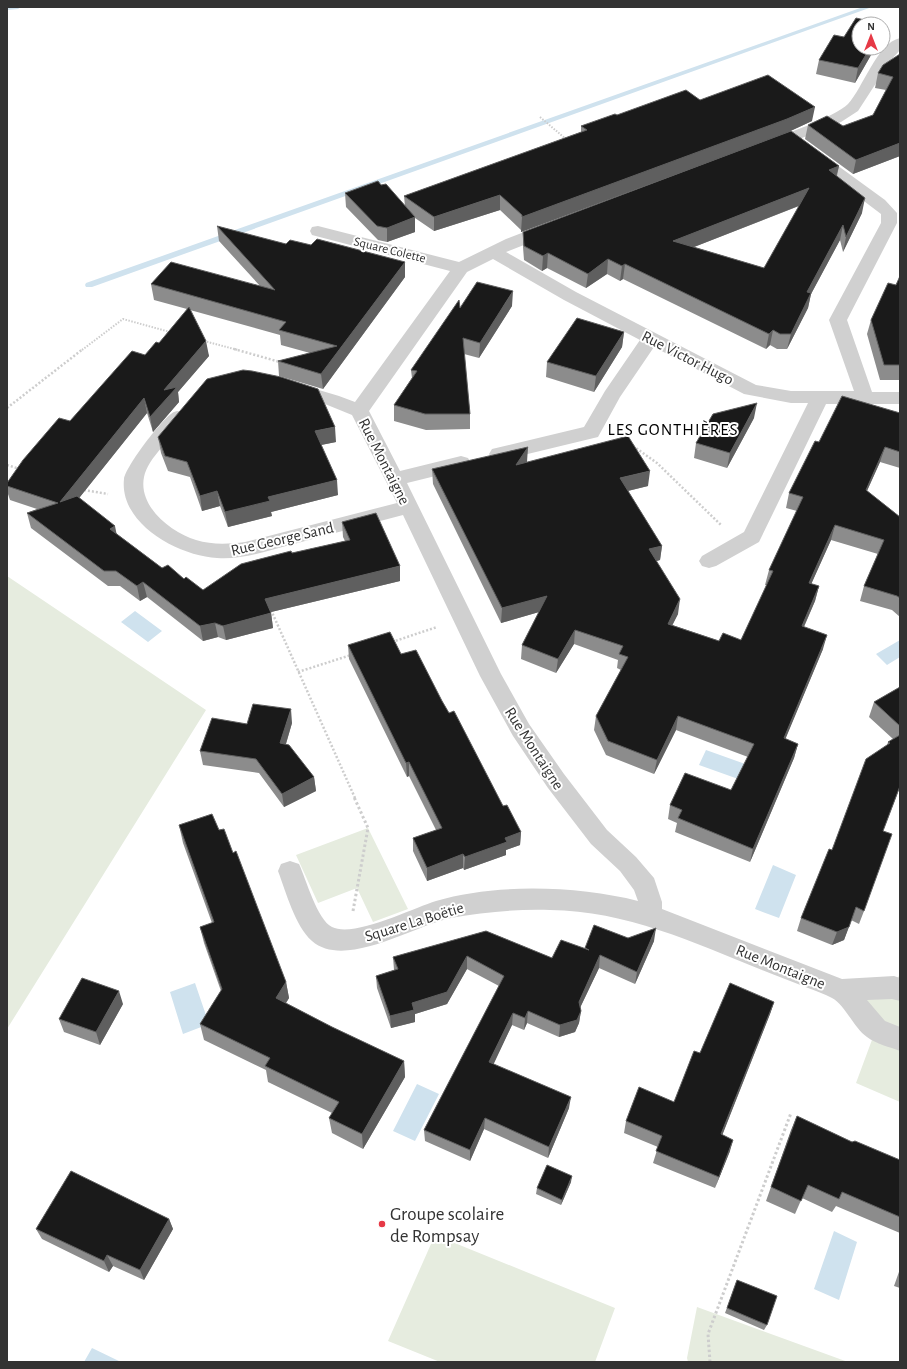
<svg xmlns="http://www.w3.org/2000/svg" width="907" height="1369" viewBox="0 0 907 1369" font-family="'Alegreya Sans',sans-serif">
<rect width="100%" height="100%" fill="#fff"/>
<path fill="#e6ecdf" d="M 7,576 L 206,710 L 7,1029 Z
M 368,828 L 408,909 L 373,922 L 357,888 L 318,903 L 296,855 Z
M 900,973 L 900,1102 L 856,1083 L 876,1029 L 842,990 L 894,987 Z
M 435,1235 L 615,1308 L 595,1362 L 440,1362 L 388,1341 Z
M 697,1307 L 848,1362 L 688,1362 L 687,1358 Z"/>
<path fill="#cfe2ee" d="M 135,611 L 162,631 L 148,642 L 121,622 Z
M 900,640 L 900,657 L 887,665 L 876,654 Z
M 706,750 L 748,765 L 741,780 L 699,765 Z
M 773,865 L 796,875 L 779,918 L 755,909 Z
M 195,983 L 209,1024 L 183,1034 L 170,992 Z
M 417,1084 L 439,1094 L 415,1141 L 393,1131 Z
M 834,1231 L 857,1242 L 839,1300 L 814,1289 Z
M 92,1348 L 121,1362 L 84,1362 Z"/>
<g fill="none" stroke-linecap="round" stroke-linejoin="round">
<path fill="#cfe2ee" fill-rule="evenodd" d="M 7,7 L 21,7 L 18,9 L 7,10 Z
M 863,7 L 872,7 L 92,287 L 86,287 L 85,285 L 86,283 Z"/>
<path stroke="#cdcdcd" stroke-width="2" stroke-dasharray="1.5 1.5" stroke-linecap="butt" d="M 540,117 L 567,140
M 204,341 L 238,350
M 82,350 L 123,319 L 170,332"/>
<path stroke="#cdcdcd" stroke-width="2.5" stroke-dasharray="2 2" stroke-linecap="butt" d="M 234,349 L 280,362
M 7,408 L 83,349
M 633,446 L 657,463 L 721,525
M 7,465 L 20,469
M 84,490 L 108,494
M 271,610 L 355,798
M 392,642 L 437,627
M 298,672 L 351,655"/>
<path stroke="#cdcdcd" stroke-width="3" stroke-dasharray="2.5 2.5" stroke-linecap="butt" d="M 353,911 L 368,828 L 354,797
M 710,1362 L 708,1334 L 791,1113"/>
<path fill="#d0d0d0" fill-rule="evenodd" d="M 900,38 L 900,50 L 891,60 L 858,111 L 841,122 L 775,149 L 769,151 L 763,149 L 761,146 L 763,143 C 782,135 835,117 848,104 C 863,88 877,43 900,38 Z
M 813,150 L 819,152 L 885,200 L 897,213 L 897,223 L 847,320 L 872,392 L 900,392 L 900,404 L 826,404 L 759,542 L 716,566 L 709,568 L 702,566 L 699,561 L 702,556 L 744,532 L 808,403 L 791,403 L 744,394 L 654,347 L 620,397 L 598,437 L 499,461 L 492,459 L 489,454 L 492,449 L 584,427 L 605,391 L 640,340 L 564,300 L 493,259 L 467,272 L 369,411 L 400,471 L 461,456 L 468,458 L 471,463 L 468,468 L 407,483 L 501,674 L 529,724 L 564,774 L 607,830 L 636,857 L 654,878 L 662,902 L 662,909 L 842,979 L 894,976 L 900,978 L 900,1001 L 892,999 L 867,1000 L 885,1021 L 900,1027 L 900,1051 C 890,1047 876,1044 867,1037 C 854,1028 845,1005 832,998 C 825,994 816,991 808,988 C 793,982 777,976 762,970 C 693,942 626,911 550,910 C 517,909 484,912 451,918 C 415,925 345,970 312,941 C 295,926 286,892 278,871 L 281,864 L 290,861 L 299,864 C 306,879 317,920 332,927 C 354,938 413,908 436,901 C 496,883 578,886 638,901 L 634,890 L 620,871 L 591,844 L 548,788 L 513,736 L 480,676 L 403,515 C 366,525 330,534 294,544 C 269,550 243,560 217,558 C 179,556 119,524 124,479 C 126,466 163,417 174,412 C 178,410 181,411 186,413 L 188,417 L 186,421 C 173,436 148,458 144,477 C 138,507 172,533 196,540 C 212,545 229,544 245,542 L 397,503 L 352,415 L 325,404 L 285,392 L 283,388 L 285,384 L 292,382 L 339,396 L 355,402 L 450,271 L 312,235 L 310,231 L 312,227 L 318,226 L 459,262 L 506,239 L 545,224 L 551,223 L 557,224 L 559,228 L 557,232 L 506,252 L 576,292 L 756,385 L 791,391 L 854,391 L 829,320 L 881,223 L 881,214 L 807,158 L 805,155 L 807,152 Z"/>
</g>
<path fill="#8c8c8c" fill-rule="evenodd" d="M 875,48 L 855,83 L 816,74 L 819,60 Z
M 900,54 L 900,156 L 853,174 L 805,139 L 808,125 L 843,126 L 873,115 L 886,90 L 875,88 L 878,73 Z
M 700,100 L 812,121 L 784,134 L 521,232 L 521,230 L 500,210 L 434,231 L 415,218 L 415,232 L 387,242 L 378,240 L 346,207 L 345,193 L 381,185 L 405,206 L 404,196 L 581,132 L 581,126 L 617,115 Z
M 839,166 L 837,176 L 862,213 L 843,252 L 840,240 L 811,294 L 808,308 L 787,349 L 777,349 L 770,345 L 766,349 L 623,279 L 620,281 L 607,274 L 586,288 L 547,268 L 542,271 L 524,260 L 523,247 L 523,232 ZM 799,206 L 764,268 L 694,247 Z
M 217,226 L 286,244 L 311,245 L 405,262 L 405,277 L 323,389 L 279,376 L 278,361 L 310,353 L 281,345 L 280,335 L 190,310 L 209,356 L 178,392 L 179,402 L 153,432 L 147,413 L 79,498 L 117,534 L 162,568 L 184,579 L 203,590 L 292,553 L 345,541 L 343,537 L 342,522 L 400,581 L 271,612 L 273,628 L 226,640 L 218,637 L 203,641 L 147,597 L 140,601 L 120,586 L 108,586 L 31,528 L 27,513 L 37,509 L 10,500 L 7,491 L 7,483 L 70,421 L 159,343 L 187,309 L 154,300 L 151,284 L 260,286 L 219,241 Z
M 900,276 L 900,380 L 880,380 L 867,334 L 871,320 L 896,285 Z
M 512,306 L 479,358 L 464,354 L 470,414 L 470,429 L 426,430 L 394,421 L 394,405 L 412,378 L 411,370 L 460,308 Z
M 624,332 L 622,347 L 594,392 L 546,377 L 547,362 Z
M 900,413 L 900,468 L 880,462 L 867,491 L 900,517 L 900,617 L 892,610 L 860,601 L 864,586 L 878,554 L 831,540 L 811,584 L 819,586 L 815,601 L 804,627 L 823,649 L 785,739 L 798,744 L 794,758 L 750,862 L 675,832 L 677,823 L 668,819 L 670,805 L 731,790 L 748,757 L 676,730 L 654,774 L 606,755 L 594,730 L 596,716 L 621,670 L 617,668 L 618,660 L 574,644 L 556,673 L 521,659 L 522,645 L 539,612 L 501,623 L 433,484 L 432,469 L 528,447 L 526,462 L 648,486 L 628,491 L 662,546 L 660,560 L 656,561 L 678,614 L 672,625 L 719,641 L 741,640 L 767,585 L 765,585 L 769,570 L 797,511 L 786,508 L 789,493 L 819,442 Z
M 754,418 L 727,468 L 694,458 L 696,443 Z
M 158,437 L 336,442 L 321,445 L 338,495 L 271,512 L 272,516 L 228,527 L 220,506 L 202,511 L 190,477 L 168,471 L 161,453 Z
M 348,645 L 401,654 L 442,701 L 503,806 L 521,832 L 520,845 L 506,850 L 506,855 L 464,870 L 463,868 L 427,881 L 413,851 L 413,838 L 436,830 L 409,776 L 407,777 L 349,659 Z
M 900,687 L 900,787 L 883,831 L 864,911 L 859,924 L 851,920 L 844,940 L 832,945 L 797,931 L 801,918 L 832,850 L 887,745 L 888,742 L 893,739 L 869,717 L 874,702 Z
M 292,723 L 286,744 L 314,777 L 316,791 L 284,807 L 259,773 L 203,765 L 200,751 L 247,724 Z
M 179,825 L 219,830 L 233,853 L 286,982 L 289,998 L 286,1003 L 332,1027 L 404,1061 L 405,1077 L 363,1149 L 332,1133 L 329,1118 L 332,1113 L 268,1082 L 266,1070 L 204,1040 L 200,1024 L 221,991 L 204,943 L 200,927 L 212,923 L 183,843 Z
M 486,931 L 552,958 L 584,949 L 628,938 L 654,941 L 635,984 L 599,968 L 580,1008 L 581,1011 L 579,1023 L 575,1032 L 559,1037 L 527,1023 L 524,1030 L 512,1025 L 493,1064 L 569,1108 L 548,1158 L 484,1129 L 470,1161 L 425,1141 L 424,1130 L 499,986 L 467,969 L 447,1004 L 415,1014 L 415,1022 L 391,1028 L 377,988 L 376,976 L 394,970 L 393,957 Z
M 774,1002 L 770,1014 L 722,1135 L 730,1151 L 715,1188 L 653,1163 L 658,1147 L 624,1133 L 626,1121 L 674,1102 L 700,1053 Z
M 123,1004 L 100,1045 L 64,1032 L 59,1019 Z
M 797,1116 L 852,1142 L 900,1160 L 900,1233 L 836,1206 L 832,1212 L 802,1198 L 795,1214 L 766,1201 L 791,1130 Z
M 571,1182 L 561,1205 L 536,1194 L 537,1188 Z
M 169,1219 L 173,1229 L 144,1280 L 113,1266 L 109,1272 L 42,1239 L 36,1229 Z
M 900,1269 L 900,1288 L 894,1286 Z
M 737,1280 L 767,1325 L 764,1330 L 725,1313 Z"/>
<path fill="#5f5f5f" d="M 870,48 L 875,48 L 855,83 L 858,68 Z
M 815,107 L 812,121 L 784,134 L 521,232 L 522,217 Z
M 900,143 L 900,156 L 853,174 L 856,160 Z
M 839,166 L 835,181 L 829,170 Z
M 809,188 L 806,203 L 671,256 L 673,241 Z
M 500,195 L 500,210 L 434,231 L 434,217 Z
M 865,198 L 862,213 L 843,252 L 846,237 Z
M 415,217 L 415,232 L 387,242 L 387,228 Z
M 843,225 L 840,240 L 811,294 L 808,308 L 787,349 L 791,334 L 807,292 Z
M 548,253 L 547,268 L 542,271 L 543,256 Z
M 608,259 L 607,274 L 586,288 L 588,274 Z
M 405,262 L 405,277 L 323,389 L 321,374 Z
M 625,264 L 623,279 L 620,281 L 622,266 Z
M 513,291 L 512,306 L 479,358 L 480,343 Z
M 773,330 L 770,345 L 766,349 L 769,334 Z
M 624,332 L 622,347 L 594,392 L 596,376 Z
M 206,341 L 209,356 L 178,392 L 179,402 L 153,432 L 150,417 L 164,390 Z
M 144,398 L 147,413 L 64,517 L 60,502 Z
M 757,403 L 754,418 L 727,468 L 730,453 Z
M 335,427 L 336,442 L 316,446 L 315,431 Z
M 528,447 L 527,462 L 515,480 L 516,465 Z
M 885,447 L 880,462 L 861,504 L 866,490 Z
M 650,471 L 648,486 L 619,493 L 620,478 Z
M 337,480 L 338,495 L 271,512 L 272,516 L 228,527 L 225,512 L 268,497 Z
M 217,491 L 220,506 L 202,511 L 200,496 Z
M 835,525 L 831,540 L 805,598 L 809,583 Z
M 115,526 L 118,541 L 110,529 Z
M 662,546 L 660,560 L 647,564 L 649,549 Z
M 400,566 L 400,581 L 267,613 L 265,599 Z
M 143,582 L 147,597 L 140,601 L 137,586 Z
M 819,586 L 815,601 L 798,640 L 802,626 Z
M 547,596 L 546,610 L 501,623 L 502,608 Z
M 680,599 L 678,614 L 666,638 L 668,624 Z
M 271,613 L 273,628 L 226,640 L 223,626 Z
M 215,623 L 218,637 L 203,641 L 200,626 Z
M 575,630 L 574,644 L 556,673 L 558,659 Z
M 827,635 L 823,649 L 780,752 L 784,738 Z
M 291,709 L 292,723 L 282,757 L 280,743 Z
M 678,716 L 676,730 L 654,774 L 657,760 Z
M 798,744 L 794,758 L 750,862 L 753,849 Z
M 409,762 L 409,776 L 407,777 L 406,763 Z
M 314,777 L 316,791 L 284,807 L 282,794 Z
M 521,832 L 520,845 L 506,850 L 506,855 L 464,870 L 465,857 L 505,838 Z
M 463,854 L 463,868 L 427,881 L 427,868 Z
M 849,927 L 844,940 L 832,945 L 837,932 Z
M 656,928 L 654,941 L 635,984 L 637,972 Z
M 600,955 L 599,968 L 577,1014 L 579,1002 Z
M 467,956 L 467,969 L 447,1004 L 415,1014 L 415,1022 L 391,1028 L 390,1016 L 412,1003 Z
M 286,982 L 289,998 L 279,1014 L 276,998 Z
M 119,991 L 123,1004 L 100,1045 L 96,1032 Z
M 774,1002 L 770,1014 L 718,1146 L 721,1134 Z
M 528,1011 L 527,1023 L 524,1030 L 525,1018 Z
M 581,1011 L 579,1023 L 575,1032 L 559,1037 L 560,1025 Z
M 513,1013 L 512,1025 L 489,1074 L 489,1062 Z
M 404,1061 L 405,1077 L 363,1149 L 362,1134 Z
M 571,1097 L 569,1108 L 548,1158 L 549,1147 Z
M 485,1118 L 484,1129 L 470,1161 L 470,1150 Z
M 733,1140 L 730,1151 L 715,1188 L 719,1177 Z
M 572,1176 L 571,1182 L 561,1205 L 562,1200 Z
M 169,1219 L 173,1229 L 144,1280 L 140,1270 Z
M 107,1255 L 113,1266 L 109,1272 L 104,1261 Z"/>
<path fill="#1a1a1a" stroke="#5f5f5f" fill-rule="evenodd" d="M 856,18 L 882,24 L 859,24 L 859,48 L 870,48 L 858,68 L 819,60 L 834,35 L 844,37 Z
M 900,54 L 900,143 L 856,160 L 808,125 L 827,116 L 843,126 L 873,115 L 893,77 L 878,73 L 883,65 Z
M 768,75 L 815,107 L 787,119 L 522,217 L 522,215 L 500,195 L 434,217 L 404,196 L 587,130 L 581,126 L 615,114 L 617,115 L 686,90 L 700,100 Z
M 791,131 L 839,166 L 829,170 L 865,198 L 846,237 L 843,225 L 807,292 L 811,293 L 791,334 L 780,334 L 773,330 L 769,334 L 625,264 L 622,266 L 608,259 L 588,274 L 548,253 L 543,256 L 524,246 L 523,232 ZM 809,188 L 764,268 L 673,241 Z
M 378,181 L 381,185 L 386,184 L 415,217 L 387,228 L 377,226 L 345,193 Z
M 217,226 L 286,244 L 290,240 L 311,245 L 317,239 L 405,262 L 321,374 L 278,361 L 337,346 L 279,330 L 286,322 L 151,284 L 171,262 L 275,290 Z
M 900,276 L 900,365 L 884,365 L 871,320 L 888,283 L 896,285 Z
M 477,282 L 513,291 L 480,343 L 463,338 L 470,414 L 425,414 L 394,405 L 417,371 L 411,370 L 459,300 L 460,308 Z
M 189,307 L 206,341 L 164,390 L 177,387 L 150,417 L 144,398 L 60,502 L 77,496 L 115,526 L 110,529 L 162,568 L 168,565 L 184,579 L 186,577 L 203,590 L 241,564 L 291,551 L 292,553 L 350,540 L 342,522 L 376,513 L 400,566 L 265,599 L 271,613 L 223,626 L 215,623 L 200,626 L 143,582 L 137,586 L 116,571 L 104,571 L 27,513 L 58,503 L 7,486 L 7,483 L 23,460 L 59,418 L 70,421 L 132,351 L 145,355 L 156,342 L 159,343 Z
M 577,318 L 624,332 L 596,376 L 547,362 Z
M 243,370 L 252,371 L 281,377 L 318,389 L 335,427 L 315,431 L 337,480 L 268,497 L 270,501 L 225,512 L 217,491 L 200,496 L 187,462 L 165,456 L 158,437 L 207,379 Z
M 842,396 L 900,413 L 900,452 L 885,447 L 866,490 L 900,517 L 900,598 L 897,596 L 864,586 L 884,540 L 835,525 L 809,583 L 819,586 L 802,626 L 827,635 L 784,738 L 798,744 L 753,849 L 678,818 L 682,810 L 670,805 L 685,773 L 731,790 L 754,744 L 678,716 L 657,760 L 608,741 L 596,716 L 628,657 L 619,654 L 623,646 L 575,630 L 558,659 L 522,645 L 547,596 L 502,608 L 432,469 L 528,447 L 516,465 L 628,436 L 650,471 L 620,478 L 662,546 L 649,549 L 680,599 L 668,624 L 719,641 L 723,633 L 741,640 L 773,571 L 769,570 L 803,497 L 789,493 L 815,441 L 819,442 Z
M 757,403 L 730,453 L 696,443 L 713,414 Z
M 390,632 L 401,654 L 416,650 L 442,701 L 449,713 L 454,711 L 503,806 L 507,805 L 521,832 L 505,838 L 507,842 L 465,857 L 463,854 L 427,868 L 413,838 L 442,828 L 409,762 L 406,763 L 348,645 Z
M 900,687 L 900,726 L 874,702 Z
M 253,704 L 291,709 L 280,743 L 289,745 L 314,777 L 282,794 L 256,759 L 200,751 L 212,718 L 247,724 Z
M 900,735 L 900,786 L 883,831 L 892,834 L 864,911 L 856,907 L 849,927 L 837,932 L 801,918 L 829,849 L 832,850 L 866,759 L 890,743 L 888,742 Z
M 212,814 L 219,830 L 224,829 L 233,853 L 236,851 L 286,982 L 276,998 L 332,1027 L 404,1061 L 362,1134 L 329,1118 L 339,1102 L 265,1066 L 270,1058 L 200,1024 L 222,989 L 200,927 L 214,922 L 179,825 Z
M 594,925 L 628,938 L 656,928 L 637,972 L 600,955 L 579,1002 L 581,1011 L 577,1020 L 560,1025 L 528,1011 L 525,1018 L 513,1013 L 489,1062 L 571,1097 L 549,1147 L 485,1118 L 470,1150 L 424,1130 L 504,976 L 467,956 L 447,992 L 412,1003 L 414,1010 L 390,1016 L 376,976 L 398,969 L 393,957 L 486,931 L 552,958 L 561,940 L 589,950 L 585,948 Z
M 82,978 L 119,991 L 96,1032 L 59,1019 Z
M 730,983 L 774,1002 L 721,1134 L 733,1140 L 719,1177 L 656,1151 L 662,1136 L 626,1121 L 639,1087 L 674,1102 L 694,1051 L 700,1053 Z
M 797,1116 L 852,1142 L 855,1141 L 900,1160 L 900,1217 L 842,1192 L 839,1199 L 808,1185 L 801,1201 L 771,1187 Z
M 547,1165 L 572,1176 L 562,1200 L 537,1188 Z
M 71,1171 L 169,1219 L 140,1270 L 107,1255 L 104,1261 L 36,1229 Z
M 737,1280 L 777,1296 L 767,1325 L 727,1308 Z"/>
<circle fill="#e63946" stroke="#fff" stroke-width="1.5" cx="382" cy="1224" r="4"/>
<g text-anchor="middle" stroke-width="4" stroke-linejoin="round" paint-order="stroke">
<g font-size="13" fill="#333" stroke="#fff">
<text transform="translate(390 249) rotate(14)" y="5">Square Colette</text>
</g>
<g font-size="16" fill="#333" stroke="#fff">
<text transform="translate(688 357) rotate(27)" y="6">Rue Victor Hugo</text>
<text transform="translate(385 461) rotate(63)" y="6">Rue Montaigne</text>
<text transform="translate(282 538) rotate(-13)" y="6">Rue George Sand</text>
<text transform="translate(535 748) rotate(57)" y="6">Rue Montaigne</text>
<text transform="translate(414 921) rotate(-17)" y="6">Square La Boëtie</text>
<text transform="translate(781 966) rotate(22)" y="6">Rue Montaigne</text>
</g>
<g font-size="17" letter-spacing="1" fill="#000" stroke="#fff">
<text x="673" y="435">LES GONTHIÈRES</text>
</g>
<g font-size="19" fill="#333" stroke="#fff" text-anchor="start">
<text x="390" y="1220">Groupe scolaire<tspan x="390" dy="22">de Rompsay</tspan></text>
</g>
</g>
<rect width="907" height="1369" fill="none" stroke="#333333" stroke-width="16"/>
<g transform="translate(871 36)"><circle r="19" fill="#ffffff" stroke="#adadad"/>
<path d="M0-3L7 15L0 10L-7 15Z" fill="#e63946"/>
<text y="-6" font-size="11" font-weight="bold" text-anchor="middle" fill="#333333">N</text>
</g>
</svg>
